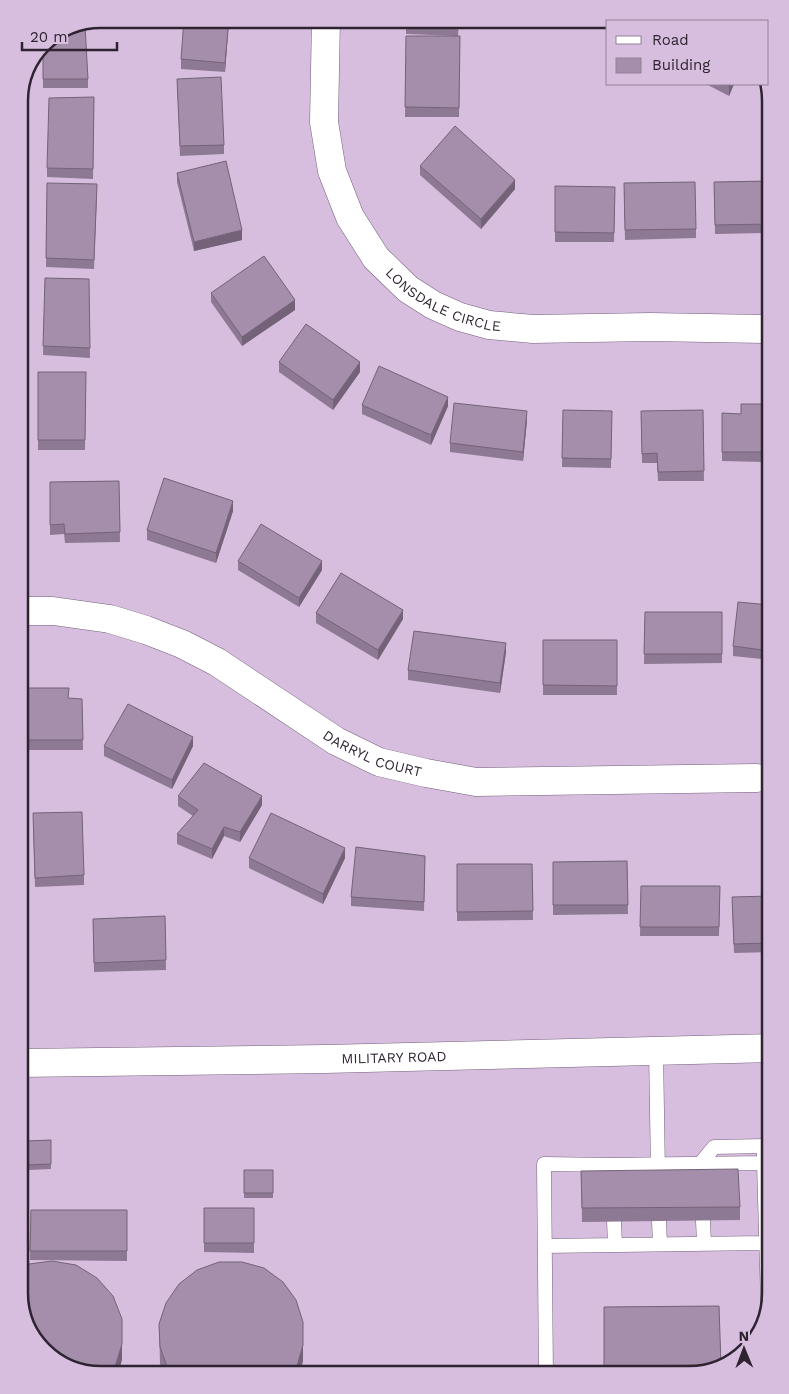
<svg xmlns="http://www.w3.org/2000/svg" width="789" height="1394" viewBox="0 0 789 1394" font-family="'Work Sans',sans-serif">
<rect width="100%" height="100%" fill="#d7bede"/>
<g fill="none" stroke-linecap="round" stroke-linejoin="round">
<defs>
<path id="lane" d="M 656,1051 L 658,1173
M 701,1170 L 700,1164 L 714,1147 L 764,1146 L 764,1163
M 614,1221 L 615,1244
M 659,1221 L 660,1244
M 703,1221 L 704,1243
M 545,1246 L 766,1243
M 546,1375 L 544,1164 L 613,1165 L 764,1163 L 768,1302"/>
<g id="street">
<path id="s1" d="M 326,19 L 324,122 L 332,171 L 350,217 L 376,258 L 408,289 L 433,305 L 460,317 L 489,325 L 533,329 L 650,327 L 770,329"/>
<path id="s2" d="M 19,611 L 53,611 L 110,619 L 146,630 L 182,644 L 217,662 L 336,741 L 379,762 L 426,773 L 476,782 L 757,778"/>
</g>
<g id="secondary">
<path id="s3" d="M 19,1063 L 325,1059 L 770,1048"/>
</g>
</defs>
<use href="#lane" stroke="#755f7c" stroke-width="15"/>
<use href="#street" stroke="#755f7c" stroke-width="29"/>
<use href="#secondary" stroke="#755f7c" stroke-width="29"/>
<use href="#lane" stroke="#fff" stroke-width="14"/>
<use href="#street" stroke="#fff" stroke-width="28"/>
<use href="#secondary" stroke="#fff" stroke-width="28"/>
</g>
<path fill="#8e7994" d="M 229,19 L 225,72 L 181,69 L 181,59 Z
M 406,19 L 459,19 L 458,36 L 460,46 L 459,117 L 405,117 L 406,36 L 457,36 L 406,34 Z
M 43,43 L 88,79 L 88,88 L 43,88 Z
M 177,79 L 224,145 L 224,154 L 180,156 Z
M 706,84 L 734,84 L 729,96 Z
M 94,97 L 93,179 L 47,177 L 47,168 Z
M 420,166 L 515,189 L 481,229 L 420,175 Z
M 177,173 L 242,240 L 194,251 L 177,182 Z
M 770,181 L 770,233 L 715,234 L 714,182 Z
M 47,183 L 97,194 L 94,269 L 46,267 Z
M 624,183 L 696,229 L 696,238 L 625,240 Z
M 555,186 L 615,187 L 614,242 L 555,242 Z
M 45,278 L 89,279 L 90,358 L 43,355 Z
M 211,293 L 295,310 L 242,346 L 211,302 Z
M 279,362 L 360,372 L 333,410 L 279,372 Z
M 38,372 L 86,372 L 85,450 L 38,450 Z
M 770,404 L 770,462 L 722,461 L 722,413 L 741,414 Z
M 362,405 L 448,406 L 431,445 L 362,414 Z
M 563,410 L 612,411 L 611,468 L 562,467 Z
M 703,410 L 704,481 L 658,481 L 657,463 L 642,463 L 641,411 Z
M 527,420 L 523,461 L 450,452 L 450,443 Z
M 119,481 L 120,542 L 65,543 L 64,534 L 50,535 L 50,482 Z
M 233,511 L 216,563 L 147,540 L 147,530 Z
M 238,561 L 322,570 L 299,607 L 238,570 Z
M 770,605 L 770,660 L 733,656 L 733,646 Z
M 645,612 L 722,612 L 722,663 L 644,664 Z
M 316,613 L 403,619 L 378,660 L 316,623 Z
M 543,640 L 617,640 L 617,695 L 543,695 Z
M 506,652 L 500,693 L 408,680 L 408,670 Z
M 19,688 L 69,699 L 82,699 L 83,750 L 19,750 Z
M 104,746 L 193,746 L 172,789 L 104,756 Z
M 178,796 L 262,805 L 240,842 L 224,836 L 212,859 L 177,844 L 177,834 L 193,816 L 178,806 Z
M 33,822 L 84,875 L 84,885 L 35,887 Z
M 425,856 L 424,911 L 351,906 L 351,897 Z
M 249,858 L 345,858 L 323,904 L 249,868 Z
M 627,861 L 628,914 L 553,915 L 553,862 Z
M 457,864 L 532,864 L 533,920 L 457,921 Z
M 641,886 L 720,886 L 719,936 L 640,936 Z
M 770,896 L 770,952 L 734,953 L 732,907 Z
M 165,916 L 166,970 L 94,972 L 93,919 Z
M 51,1140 L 51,1169 L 28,1170 L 27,1141 Z
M 244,1170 L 273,1170 L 273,1198 L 244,1198 Z
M 581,1171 L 740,1207 L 740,1220 L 582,1222 Z
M 204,1208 L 254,1208 L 254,1253 L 204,1252 Z
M 31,1210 L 127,1210 L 127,1261 L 30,1260 Z
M 719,1306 L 721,1368 L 688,1375 L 604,1375 L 604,1307 Z
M 303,1322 L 303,1361 L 299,1375 L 164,1375 L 160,1364 L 159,1324 Z"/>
<path fill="#746378" d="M 229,19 L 225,72 L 225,63 Z
M 730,84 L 734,84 L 729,96 L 729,86 Z
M 515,180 L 515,189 L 481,229 L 481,219 Z
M 242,230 L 242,240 L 194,251 L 194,242 Z
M 295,300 L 295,310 L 242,346 L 242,337 Z
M 360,362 L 360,372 L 333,410 L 333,400 Z
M 448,397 L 448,406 L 431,445 L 431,435 Z
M 527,411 L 527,420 L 523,461 L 523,452 Z
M 233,501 L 233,511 L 216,563 L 216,553 Z
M 322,561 L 322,570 L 299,607 L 299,598 Z
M 403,610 L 403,619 L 378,660 L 378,650 Z
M 506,643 L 506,652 L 500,693 L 500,683 Z
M 193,737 L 193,746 L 172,789 L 172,780 Z
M 262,796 L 262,805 L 240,842 L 240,832 Z
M 224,827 L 224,836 L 212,859 L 212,849 Z
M 345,848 L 345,858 L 323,904 L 323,894 Z
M 122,1344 L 122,1360 L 118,1375 L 109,1375 Z
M 303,1345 L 303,1361 L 299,1375 L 290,1375 Z"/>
<path fill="#a58dac" stroke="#746378" d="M 184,19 L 229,19 L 225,63 L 181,59 Z
M 406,19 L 458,19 L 458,27 L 406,25 Z
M 664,19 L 694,19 L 700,21 L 662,21 Z
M 85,25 L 88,79 L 43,79 L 43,43 Z
M 406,36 L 460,36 L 459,108 L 405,107 Z
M 221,77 L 224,145 L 180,146 L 177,79 Z
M 724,84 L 730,84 L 729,86 Z
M 94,97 L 93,169 L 47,168 L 49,98 Z
M 455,126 L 515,180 L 481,219 L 420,166 Z
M 226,161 L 242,230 L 194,242 L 177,173 Z
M 770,181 L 770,224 L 715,225 L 714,182 Z
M 695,182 L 696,229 L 625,230 L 624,183 Z
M 47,183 L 97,184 L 94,260 L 46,258 Z
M 555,186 L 615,187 L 614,233 L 555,232 Z
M 264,256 L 295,300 L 242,337 L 211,293 Z
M 45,278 L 89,279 L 90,348 L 43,346 Z
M 306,324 L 360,362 L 333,400 L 279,362 Z
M 379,366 L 448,397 L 431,435 L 362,405 Z
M 38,372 L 86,372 L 85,440 L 38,440 Z
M 454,403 L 527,411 L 523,452 L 450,443 Z
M 741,404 L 770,404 L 770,452 L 722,452 L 722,413 L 741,414 Z
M 563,410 L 612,411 L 611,459 L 562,458 Z
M 703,410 L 704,471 L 658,472 L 657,453 L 642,454 L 641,411 Z
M 164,478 L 233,501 L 216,553 L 147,530 Z
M 119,481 L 120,532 L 65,534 L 64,524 L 50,525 L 50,482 Z
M 261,524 L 322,561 L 299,598 L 238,561 Z
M 341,573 L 403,610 L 378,650 L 316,613 Z
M 738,602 L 770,605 L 770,651 L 733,646 Z
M 645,612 L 722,612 L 722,654 L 644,654 Z
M 414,631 L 506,643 L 500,683 L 408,670 Z
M 543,640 L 617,640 L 617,686 L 543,685 Z
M 19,688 L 69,688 L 68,698 L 82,699 L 83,740 L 19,740 Z
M 128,704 L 193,737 L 172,780 L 104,746 Z
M 204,763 L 262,796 L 240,832 L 224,827 L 212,849 L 177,834 L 198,810 L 178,796 Z
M 82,812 L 84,875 L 35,878 L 33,813 Z
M 271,813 L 345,848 L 323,894 L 249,858 Z
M 356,847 L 425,856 L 424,902 L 351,897 Z
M 627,861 L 628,905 L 553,905 L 553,862 Z
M 457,864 L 532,864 L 533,911 L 457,912 Z
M 641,886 L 720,886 L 719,927 L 640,927 Z
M 770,896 L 770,943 L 734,944 L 732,897 Z
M 165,916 L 166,960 L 94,963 L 93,919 Z
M 51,1140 L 51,1164 L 28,1165 L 27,1141 Z
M 738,1169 L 740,1207 L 582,1208 L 581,1171 Z
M 244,1170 L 273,1170 L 273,1193 L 244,1193 Z
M 204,1208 L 254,1208 L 254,1243 L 204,1243 Z
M 31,1210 L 127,1210 L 127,1251 L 30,1251 Z
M 52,1261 L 76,1265 L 97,1278 L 113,1296 L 122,1319 L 122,1344 L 115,1367 L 109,1375 L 96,1375 L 55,1361 L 27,1329 L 19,1293 L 19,1269 L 29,1264 Z
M 219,1262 L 242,1262 L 264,1268 L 283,1282 L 296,1300 L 303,1322 L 303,1345 L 297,1366 L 290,1375 L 173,1375 L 168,1369 L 160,1347 L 159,1324 L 166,1303 L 179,1284 L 197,1270 Z
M 719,1306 L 721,1365 L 604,1366 L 604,1307 Z"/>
<g text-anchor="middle" stroke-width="4.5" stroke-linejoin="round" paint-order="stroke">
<g font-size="14" fill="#2e2431" stroke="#d7bede">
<text dy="5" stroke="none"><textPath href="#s1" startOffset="332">LONSDALE CIRCLE</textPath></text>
<text dy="5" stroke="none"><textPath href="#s2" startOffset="389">DARRYL COURT</textPath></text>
<text dy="5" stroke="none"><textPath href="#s3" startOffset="375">MILITARY ROAD</textPath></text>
</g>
</g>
<path d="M0 0H789V1394H0ZM101 28H689A73 73 0 0 1 762 101V1293A73 73 0 0 1 689 1366H101A73 73 0 0 1 28 1293V101A73 73 0 0 1 101 28Z" fill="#d7bede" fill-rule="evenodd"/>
<path fill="none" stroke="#2e2431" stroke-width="2.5" d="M101 28H689A73 73 0 0 1 762 101V1293A73 73 0 0 1 689 1366H101A73 73 0 0 1 28 1293V101A73 73 0 0 1 101 28Z"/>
<rect x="606" y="20" width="162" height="65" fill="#d7bede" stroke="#938099"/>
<rect x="616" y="36" width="25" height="8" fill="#ffffff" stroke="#938099"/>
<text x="652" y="45" font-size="15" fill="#2e2431">Road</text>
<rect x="616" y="58" width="25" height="15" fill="#a58dac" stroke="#938099"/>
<text x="652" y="70" font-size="15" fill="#2e2431">Building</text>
<g transform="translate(744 1349) rotate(359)" stroke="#d7bede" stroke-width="4" paint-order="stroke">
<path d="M0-4L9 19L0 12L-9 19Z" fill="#2e2431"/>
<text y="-8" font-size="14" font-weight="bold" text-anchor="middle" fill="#2e2431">N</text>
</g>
<path d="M22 42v8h95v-8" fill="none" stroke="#2e2431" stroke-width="2.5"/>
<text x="30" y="42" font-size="15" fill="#2e2431" stroke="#d7bede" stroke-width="4" paint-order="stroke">20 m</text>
</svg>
